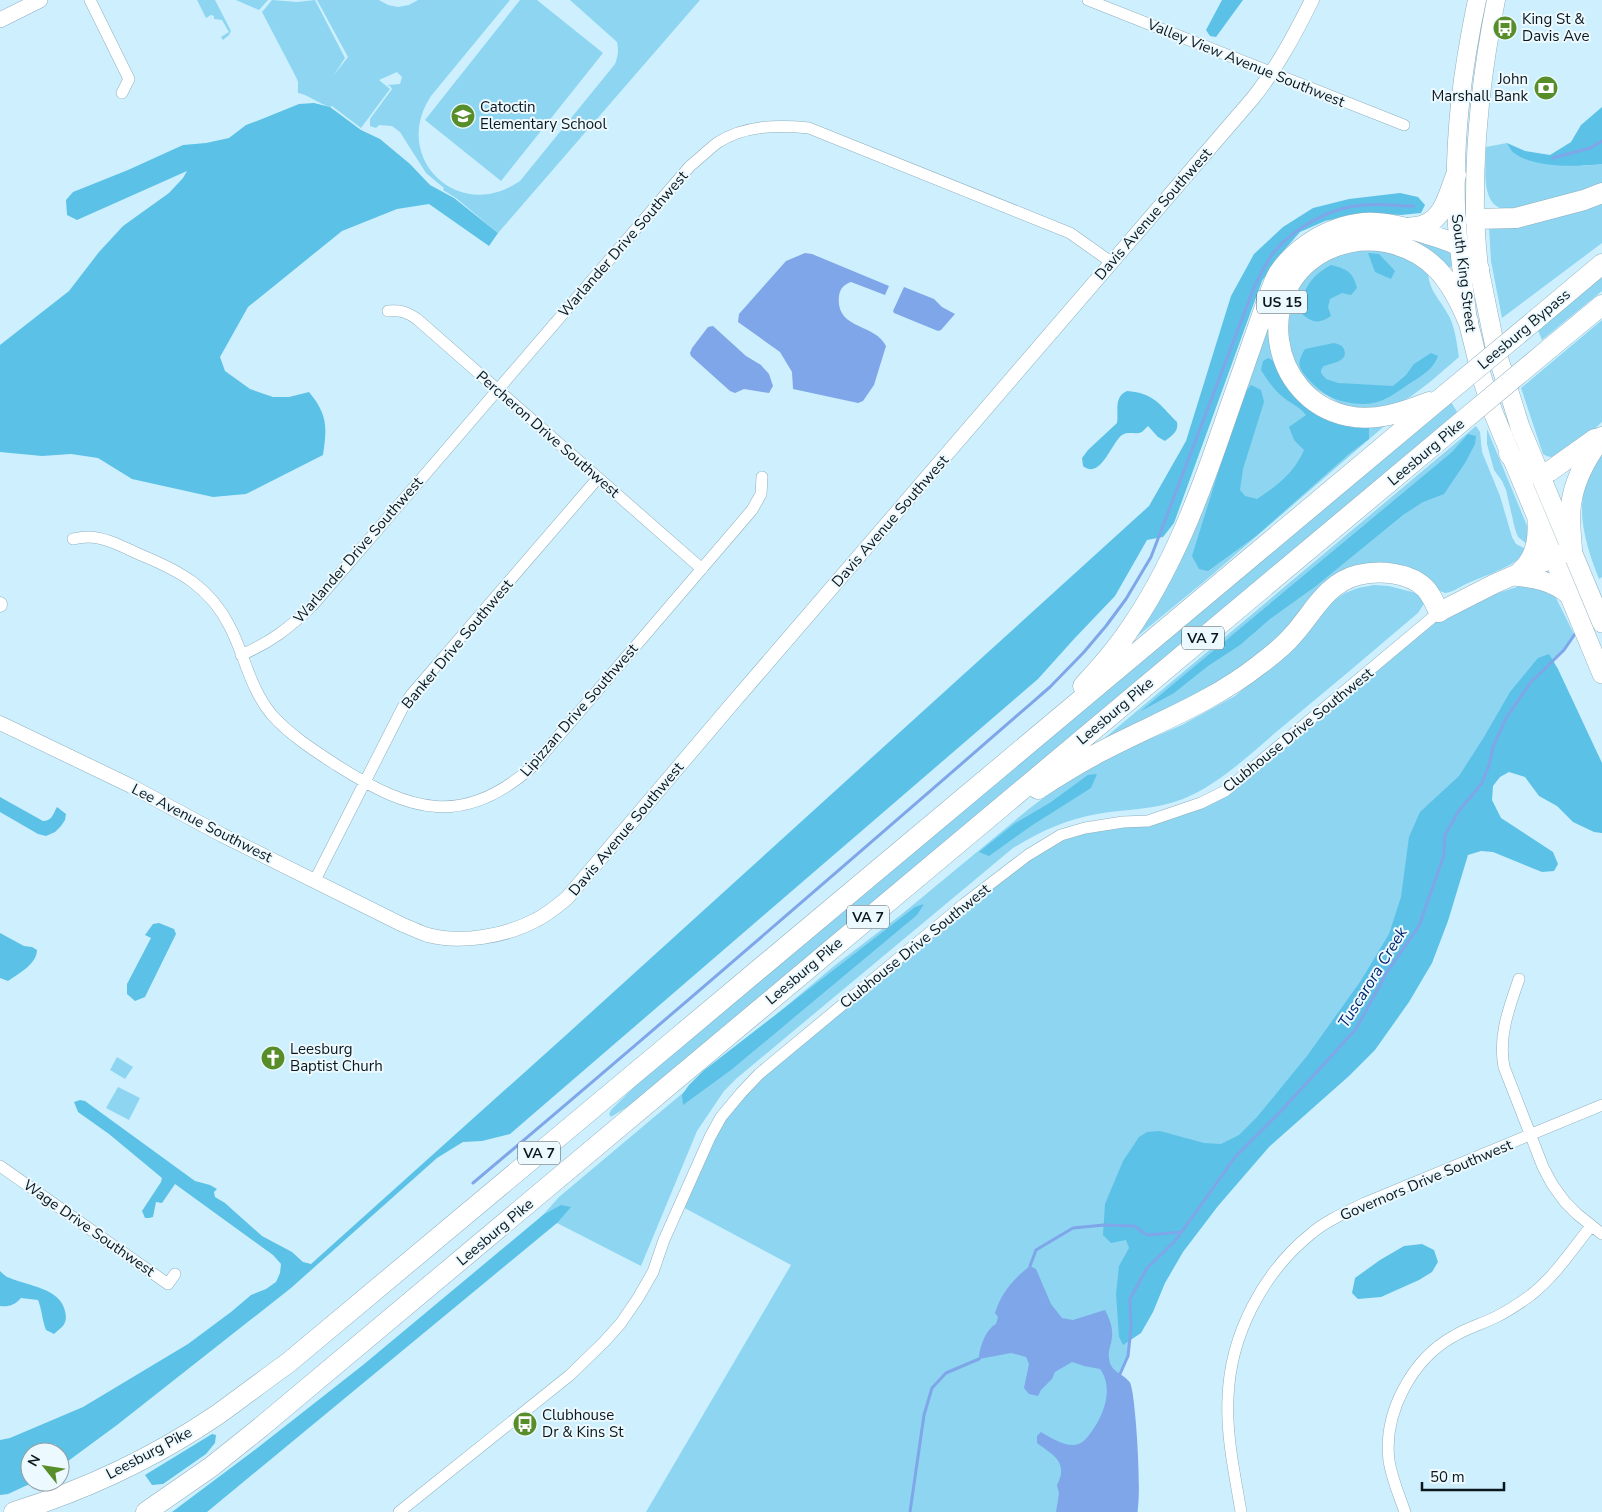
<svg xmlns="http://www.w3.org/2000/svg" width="1602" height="1512" viewBox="0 0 1602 1512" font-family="'Nunito Sans',sans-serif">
<rect width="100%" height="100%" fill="#cef0fe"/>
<path fill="#8dd5f1" d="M 197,0 L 215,0 L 231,31 L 229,35 L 223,40 L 221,37 L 229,32 L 222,20 L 214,19 L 214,16 L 211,15 L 206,18 Z
M 236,0 L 268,0 L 259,10 Z
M 272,0 L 297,2 L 315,0 L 345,58 L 333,76 L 348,57 L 317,0 L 379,0 L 388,5 L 398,7 L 409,5 L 418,0 L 510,0 L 431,96 C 390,158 459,224 520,181 L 615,64 C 618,56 619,50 617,42 L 570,0 L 700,0 L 498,233 L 456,198 L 443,190 L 444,188 L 426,173 L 400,132 L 392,126 L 379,125 L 376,128 L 370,126 L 370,119 L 392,89 L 390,86 L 387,85 L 400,84 L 402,77 L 397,72 L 379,80 L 390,89 L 361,128 L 332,106 L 330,107 C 319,104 309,95 298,93 L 298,82 L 296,77 L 262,12 Z
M 520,0 L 537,0 L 603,53 L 501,181 L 425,120 Z
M 1507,143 L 1514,152 L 1583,166 L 1602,164 L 1602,184 L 1591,189 L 1510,210 C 1479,210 1486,168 1486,147 Z
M 1602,200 L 1602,243 L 1502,318 L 1491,261 L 1489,228 Z
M 1408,238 L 1451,248 L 1452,266 L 1448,268 L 1420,244 Z
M 1370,245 L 1428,267 C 1427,291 1440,298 1450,318 C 1455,329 1457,344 1459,357 L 1430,382 L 1410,397 L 1395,405 L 1375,410 L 1360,409 L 1343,405 L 1312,387 L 1300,375 L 1286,346 L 1290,299 L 1320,261 Z
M 1602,270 L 1602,291 L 1542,340 L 1537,328 Z
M 1602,320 L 1602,422 L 1587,436 L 1557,456 C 1551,458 1548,457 1543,454 L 1521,388 Z
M 1265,326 L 1272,327 L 1299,392 L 1389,422 L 1206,580 L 1111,658 L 1135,627 Z
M 1450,400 L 1457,412 L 1442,428 L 643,1097 L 611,1117 L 609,1114 L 611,1110 L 658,1063 Z
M 1476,426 L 1480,432 L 1482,452 L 1500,496 L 1512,537 L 1516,544 L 1528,550 C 1515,567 1485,575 1466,584 C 1458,588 1453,592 1445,593 L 1376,566 L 1300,616 L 1237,676 L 1094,747 Z
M 1487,429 L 1530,533 L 1527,544 L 1518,537 L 1515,529 L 1506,490 L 1502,481 L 1494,470 L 1487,444 Z
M 1602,453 L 1602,577 L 1599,579 C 1587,548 1575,514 1587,480 C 1590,471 1597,462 1602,453 Z
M 1536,584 L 1554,594 L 1575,636 L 1564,650 L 1531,682 L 1436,878 L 1236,1156 L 1131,1328 L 1128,1356 L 1120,1374 L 1130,1382 L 1133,1397 L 1137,1450 L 1138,1512 L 646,1512 L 791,1265 L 679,1205 L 710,1137 L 741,1093 L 1028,855 L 1085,828 L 1154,819 L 1238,781 L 1439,612 L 1523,585 Z
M 1374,585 L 1389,586 L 1416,593 L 1425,602 L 1418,613 C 1372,652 1327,690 1281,728 C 1251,753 1220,784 1183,799 C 1155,810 1126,809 1097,814 C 1067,819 1039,832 1013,848 L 737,1078 L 724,1091 L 697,1131 L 641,1266 L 557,1223 L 527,1233 L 559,1197 L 834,966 L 902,914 L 1030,808 L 1055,789 L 1085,771 L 1113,755 L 1182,725 L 1235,696 L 1282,657 L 1334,600 L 1345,593 L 1358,588 Z
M 117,1057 L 133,1067 L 125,1079 L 110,1070 Z
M 118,1087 L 140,1098 L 129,1120 L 106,1108 Z"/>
<path fill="#5cc1e6" d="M 1222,0 L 1243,0 L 1216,37 L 1210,36 L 1206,30 Z
M 314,103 L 330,107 L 361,130 L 380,139 L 410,164 L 430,185 L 454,198 L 498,233 L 489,246 L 429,204 L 397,209 L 342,231 L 248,307 L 220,357 L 225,371 L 250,389 L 273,397 L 289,397 L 309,392 C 328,415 327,427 323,455 L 246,494 L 213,497 L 132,479 L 98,458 L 71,454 L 42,456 L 0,452 L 0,345 L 69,291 L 99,252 L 123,226 L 169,193 L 183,178 L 187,171 L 77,220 L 67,215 L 66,200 L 73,192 L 128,170 L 183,145 L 206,143 L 229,138 L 246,125 L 257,121 L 299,104 Z
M 1602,107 L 1602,164 C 1578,167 1534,168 1514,153 C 1511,151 1509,146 1507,143 L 1525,151 L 1550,155 L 1571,142 L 1581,125 Z
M 1400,193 L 1418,197 L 1425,205 L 1421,213 L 1401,215 L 1362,213 L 1325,221 L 1300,232 L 1280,255 L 1262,281 L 1174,523 L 1163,537 L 1147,540 L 1115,596 L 1074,639 L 1038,679 L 510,1134 L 482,1141 L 463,1142 L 437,1158 L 291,1288 L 117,1425 L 60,1467 L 60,1452 L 30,1452 L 30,1482 L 34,1482 L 8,1494 L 0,1495 L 0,1440 L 10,1438 L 83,1407 L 188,1344 L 231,1312 L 251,1295 L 266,1289 L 276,1282 L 280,1273 L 281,1264 L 273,1255 L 175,1184 L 162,1203 L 156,1202 L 153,1217 L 149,1218 L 145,1218 L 142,1211 L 161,1182 L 162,1178 L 109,1134 L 78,1112 L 74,1102 L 80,1100 L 85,1101 L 195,1181 L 210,1185 L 217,1189 L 214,1192 L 215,1197 L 225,1203 L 262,1236 L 292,1252 L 303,1262 L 311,1264 L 565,1036 L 1149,506 L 1186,441 L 1231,296 L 1254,254 L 1283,227 L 1313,208 L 1349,199 Z
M 1368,253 L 1379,254 L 1395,271 L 1391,279 L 1375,272 Z
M 1331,265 C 1347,269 1353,272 1357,288 L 1351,295 L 1342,293 L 1330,299 L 1328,307 L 1331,316 C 1319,324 1313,323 1302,314 C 1299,292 1312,275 1331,265 Z
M 1334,343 C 1338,344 1342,345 1344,349 C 1349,362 1331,363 1324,366 C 1321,369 1321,370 1321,373 L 1326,379 L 1338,383 L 1393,386 L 1406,375 L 1414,364 L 1431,353 L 1438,356 C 1433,370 1421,376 1409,384 C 1394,394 1382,404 1364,404 C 1353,404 1336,401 1327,395 C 1319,390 1303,376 1300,367 C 1298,361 1302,354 1305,349 Z
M 1268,358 L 1277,363 L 1358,426 L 1369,428 L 1369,439 L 1349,454 L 1256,536 L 1208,571 L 1199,569 L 1192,556 L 1242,396 L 1251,385 L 1261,390 L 1264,402 L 1243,469 L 1240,490 L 1245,496 L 1257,499 C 1278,485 1294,473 1304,450 L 1294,440 L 1289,427 L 1306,415 C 1300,407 1292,404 1284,398 C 1274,390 1268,381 1261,370 L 1263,361 Z
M 1127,391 C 1154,393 1159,404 1177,422 C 1179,431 1172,436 1165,441 L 1158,437 L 1148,426 C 1146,428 1144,430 1142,432 C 1136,435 1129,431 1122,435 C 1111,443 1101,480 1083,466 L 1082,458 L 1088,450 L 1117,423 C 1119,412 1113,397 1127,391 Z
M 1468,434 L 1476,436 L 1475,444 L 1465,463 L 1444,494 L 1423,502 L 1403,515 L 1316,586 L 1270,619 L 1240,645 L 1208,666 L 1174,693 L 1141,711 L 1452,452 Z
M 1549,654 L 1558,669 L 1602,763 L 1602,833 L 1594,832 L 1573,822 L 1557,806 L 1539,796 L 1525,777 L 1509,772 L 1500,777 L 1493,786 L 1492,800 L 1501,818 L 1553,852 L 1558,864 L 1554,871 L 1542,872 L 1493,852 L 1481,851 L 1468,855 L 1448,921 L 1432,963 L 1409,1002 L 1375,1050 L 1349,1076 L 1269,1147 L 1218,1206 L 1183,1252 L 1165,1283 L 1153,1312 L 1141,1333 L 1123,1345 L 1119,1337 L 1116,1294 L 1119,1266 L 1129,1248 L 1126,1240 L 1111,1243 L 1103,1235 L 1105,1204 L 1123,1161 L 1139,1137 L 1147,1132 L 1160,1131 L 1204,1143 L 1221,1144 L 1239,1135 L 1257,1117 L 1307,1056 L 1360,982 L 1389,934 L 1401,897 L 1409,837 L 1420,812 L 1459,776 L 1484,737 L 1510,692 L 1538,658 Z
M 1097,774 L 1091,788 L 1031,826 L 989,856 L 979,852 L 1014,824 L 1051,802 L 1088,775 Z
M 0,797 L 43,821 C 52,821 53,814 57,807 L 66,814 L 65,820 L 61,826 L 55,832 L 46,836 L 38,834 L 0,812 Z
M 924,904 L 917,915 L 731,1070 L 683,1105 L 682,1095 L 689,1085 L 703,1071 L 915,907 Z
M 159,923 L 174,929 L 176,934 L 145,997 L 135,1001 L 127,994 L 127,984 L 151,938 L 145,935 L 153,924 Z
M 0,933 L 24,946 L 32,947 L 37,950 C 37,964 18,974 8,981 L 0,978 Z
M 561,1205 L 571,1207 L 557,1223 L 207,1512 L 172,1512 L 256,1449 L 363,1365 L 543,1215 Z
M 1422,1244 L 1434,1250 L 1438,1262 L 1432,1272 L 1419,1280 L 1381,1297 L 1358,1299 L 1352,1293 L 1355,1278 L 1380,1260 L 1404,1246 Z
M 0,1271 C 3,1274 6,1277 10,1278 C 28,1286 60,1288 65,1311 C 68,1324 63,1326 54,1334 L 46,1330 C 42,1320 42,1310 38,1300 L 21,1298 C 15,1305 9,1307 0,1306 Z
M 212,1434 L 216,1435 L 215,1443 L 206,1454 L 163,1484 L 152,1485 L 145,1475 Z"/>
<path fill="#7fa6e9" d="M 805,253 L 812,254 L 889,286 L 885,295 L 851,282 C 845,284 840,288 839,296 C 835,330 875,323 886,346 L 874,385 L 863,401 L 858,403 L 793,389 L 792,372 L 780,352 L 738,322 L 739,314 L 786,261 Z
M 904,287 L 934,299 L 942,307 L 955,314 L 941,330 L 938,331 L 894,313 L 893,311 Z
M 713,326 L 746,356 L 761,365 L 769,374 L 773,386 L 769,393 L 744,389 L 735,393 L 730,391 L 691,356 L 690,353 L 692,348 L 708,327 Z
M 1030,1266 L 1036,1269 L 1051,1304 L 1062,1318 L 1073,1320 L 1105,1310 C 1111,1322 1114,1330 1111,1343 C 1110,1347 1108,1353 1109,1358 C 1110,1373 1124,1373 1130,1383 C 1136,1394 1142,1501 1137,1512 L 1056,1512 L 1059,1493 L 1057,1485 C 1069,1462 1053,1455 1037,1443 L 1037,1436 L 1041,1432 C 1049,1437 1064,1446 1074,1445 C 1083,1444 1087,1438 1092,1431 C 1104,1414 1114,1388 1100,1369 L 1084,1366 L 1072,1362 L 1055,1372 L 1052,1379 L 1041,1390 L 1038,1396 L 1029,1394 L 1024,1388 L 1029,1364 L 1026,1357 L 1011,1353 L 979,1359 C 979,1348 986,1329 996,1324 L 998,1317 L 995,1313 C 1001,1293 1014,1278 1030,1266 Z"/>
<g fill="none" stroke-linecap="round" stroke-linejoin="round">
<path stroke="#7fa6e9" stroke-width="3" d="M 1553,158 L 1590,148 L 1602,141
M 473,1183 C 667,1020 859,853 1050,687 L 1084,652 L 1106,626 L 1126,599 L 1151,557 L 1255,285 C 1261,274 1266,262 1274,252 C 1295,227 1331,207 1364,205 C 1380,203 1397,206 1414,206
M 1030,1266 L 1036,1250 L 1073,1228 L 1104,1225 L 1134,1226 L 1147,1235 L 1182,1232
M 1120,1374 L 1128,1356 L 1131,1328 L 1130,1299 L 1147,1268 L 1175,1241 L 1236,1156 L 1281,1111 L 1356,1029 L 1387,972 L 1419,926 L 1444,855 L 1445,835 L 1458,812 L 1482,783 L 1489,765 L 1493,747 L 1506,718 L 1531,682 L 1564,650 L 1577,631
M 910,1512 L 924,1415 L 932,1388 L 946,1373 L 979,1359"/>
<defs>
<path id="minor" d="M 90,0 L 129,79 L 122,93
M 1088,0 L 1404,125
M 388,311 C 401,310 407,312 417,319 L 702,569
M 73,539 C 78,538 83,537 88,537 C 106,537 125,548 141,555 C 180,571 210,587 230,627 C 245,656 250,689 272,715 C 291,736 315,751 338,766 C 410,812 464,828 533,766 L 752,510 L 761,494 L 762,477
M 241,655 C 271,642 288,629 312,606 L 690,166 C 699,159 708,150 717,143 C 744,125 778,125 809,128 L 1070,233 L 1111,262
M 315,880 L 402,709 L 411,695 L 598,478
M 1519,979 C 1509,1008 1498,1036 1504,1067 L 1543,1167 L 1552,1184 L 1565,1202 L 1577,1214 L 1602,1234
M 0,1166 L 168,1284 L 175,1274
M 399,1512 L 570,1375 L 605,1341 L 621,1323 L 638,1298 L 653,1272 L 664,1240 L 710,1137 L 721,1117 L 741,1093 L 759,1074 L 964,904 L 1028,855 L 1061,835 L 1085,828 L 1123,822 L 1148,821 L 1201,803 L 1225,791 L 1439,612
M 1241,1512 C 1235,1475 1226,1436 1228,1398 C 1230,1335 1263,1272 1312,1233 C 1327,1220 1347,1212 1365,1203 L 1602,1105
M 1405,1512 C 1399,1495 1392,1479 1389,1461 C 1383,1413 1412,1359 1454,1336 C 1467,1328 1482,1324 1496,1317 C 1508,1311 1520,1303 1531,1295 C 1555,1276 1572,1250 1591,1226"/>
<path id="tertiary" d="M 0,604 L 0,605
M 0,723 L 131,786 L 222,835 L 403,925 C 411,928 419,932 428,935 C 461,944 506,936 536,920 C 548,914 557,906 567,898 L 731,705 L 1253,98 C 1277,68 1295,34 1312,0"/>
<path id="secondary" d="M 0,20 L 40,0"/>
<path id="primary" d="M 1479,269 C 1477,245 1474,221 1475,197 C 1475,131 1483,65 1496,0
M 1467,313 C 1463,278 1457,243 1456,207 C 1454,135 1462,71 1477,0"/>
<path id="trunk" d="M 1479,269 L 1495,347 L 1520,427 L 1602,623
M 1468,321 L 1482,378 L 1493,412 L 1602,674
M 1519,572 C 1535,560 1538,540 1537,521
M 1514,576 C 1535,578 1552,581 1569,595
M 1439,612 L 1494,584 L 1564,553"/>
<path id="motorway" d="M 1475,219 L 1516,218 L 1584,200 L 1602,193
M 1408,228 C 1413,227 1419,227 1424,225 C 1444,218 1449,193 1456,175
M 1534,321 L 1602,264
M 1550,348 L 1602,305
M 1429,402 C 1404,412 1375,422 1348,416 C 1267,399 1252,286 1327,250 C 1346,241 1364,238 1385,242 C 1431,251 1451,280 1468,321
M 1509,454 L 1519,466 L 1524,470 L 1540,475 L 1550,471 L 1595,439
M 1572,549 C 1571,535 1569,519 1571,505 C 1574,480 1587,457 1602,437
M 1083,686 C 1099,669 1114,652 1127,633 C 1172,569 1199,497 1224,424 C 1239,382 1253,340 1268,298 C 1271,290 1274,281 1278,274 C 1288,258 1302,247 1317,238 C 1356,217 1383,220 1424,233 C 1451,242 1465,243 1479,269
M 1038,789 C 1058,776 1079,763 1100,752 C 1153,724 1211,703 1259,665 C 1271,656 1283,647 1293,635 C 1313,613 1326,583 1358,575 C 1379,570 1410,572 1426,589 C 1432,596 1435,604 1439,612
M 14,1512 C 85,1490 155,1457 217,1415 C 241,1398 264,1380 288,1363 C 674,1040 1061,718 1446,394
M 146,1512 L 211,1467 L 261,1427 L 1454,428"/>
</defs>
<use href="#minor" stroke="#8fafbd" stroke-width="12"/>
<use href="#tertiary" stroke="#8fafbd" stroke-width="15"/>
<use href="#secondary" stroke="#8fafbd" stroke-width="16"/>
<use href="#primary" stroke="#8fafbd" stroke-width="19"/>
<use href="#trunk" stroke="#8fafbd" stroke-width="20"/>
<use href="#motorway" stroke="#8fafbd" stroke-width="21"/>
<use href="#minor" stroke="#fff" stroke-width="11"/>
<use href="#tertiary" stroke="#fff" stroke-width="14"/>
<use href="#secondary" stroke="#fff" stroke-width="15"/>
<use href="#primary" stroke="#fff" stroke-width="18"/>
<use href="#trunk" stroke="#fff" stroke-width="19"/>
<use href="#motorway" stroke="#fff" stroke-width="20"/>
<defs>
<path id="motorway-bridge" d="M 1446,394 L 1534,321
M 1454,428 L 1550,348"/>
</defs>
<use href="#motorway-bridge" stroke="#8fafbd" stroke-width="21" stroke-linecap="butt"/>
<use href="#motorway-bridge" stroke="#fff" stroke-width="20"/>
</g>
<defs>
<symbol id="bus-disc" viewBox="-11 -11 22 22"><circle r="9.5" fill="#578e2a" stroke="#ecf9ff"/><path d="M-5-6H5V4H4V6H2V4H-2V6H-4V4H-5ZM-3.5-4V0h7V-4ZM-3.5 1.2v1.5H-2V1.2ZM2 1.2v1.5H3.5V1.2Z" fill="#fff"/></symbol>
<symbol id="bank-disc" viewBox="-11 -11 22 22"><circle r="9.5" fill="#578e2a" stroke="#ecf9ff"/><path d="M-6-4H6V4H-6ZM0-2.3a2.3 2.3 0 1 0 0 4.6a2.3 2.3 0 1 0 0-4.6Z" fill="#fff"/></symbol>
<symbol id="school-disc" viewBox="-11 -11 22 22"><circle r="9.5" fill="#578e2a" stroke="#ecf9ff"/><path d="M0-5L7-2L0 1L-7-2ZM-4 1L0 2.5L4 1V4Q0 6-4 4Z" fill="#fff"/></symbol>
<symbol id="church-disc" viewBox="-11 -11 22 22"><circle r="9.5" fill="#578e2a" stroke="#ecf9ff"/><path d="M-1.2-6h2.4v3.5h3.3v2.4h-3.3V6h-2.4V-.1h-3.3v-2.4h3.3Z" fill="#fff"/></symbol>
</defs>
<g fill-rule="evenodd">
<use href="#bus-disc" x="1491" y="14" width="28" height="28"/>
<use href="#bank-disc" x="1532" y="74" width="28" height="28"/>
<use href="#school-disc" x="449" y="102" width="28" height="28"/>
<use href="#church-disc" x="259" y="1044" width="28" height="28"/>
<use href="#bus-disc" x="511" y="1410" width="28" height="28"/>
</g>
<g text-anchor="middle" stroke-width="4" stroke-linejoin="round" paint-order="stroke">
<g fill="#ecf9ff" stroke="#4e5b60" stroke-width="1">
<rect x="1257" y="290.5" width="50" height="23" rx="4"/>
<rect x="1182" y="626.5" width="42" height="23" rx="4"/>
<rect x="847" y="905.5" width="42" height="23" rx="4"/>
<rect x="518" y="1141.5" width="42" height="23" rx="4"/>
</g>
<g font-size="14" font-weight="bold" fill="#0b171c">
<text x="1282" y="307">US 15</text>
<text x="1203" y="643">VA 7</text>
<text x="868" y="922">VA 7</text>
<text x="539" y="1158">VA 7</text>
</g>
<g font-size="15" fill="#0b171c" stroke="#ecf9ff" text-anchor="start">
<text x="1522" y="24">King St &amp;<tspan x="1522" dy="17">Davis Ave</tspan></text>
<text x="1528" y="84" text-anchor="end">John<tspan x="1528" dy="17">Marshall Bank</tspan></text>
<text x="480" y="112">Catoctin<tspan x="480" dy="17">Elementary School</tspan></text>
<text x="290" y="1054">Leesburg<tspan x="290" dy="17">Baptist Churh</tspan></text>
<text x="542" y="1420">Clubhouse<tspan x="542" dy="17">Dr &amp; Kins St</tspan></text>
</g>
<g font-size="15" fill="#0b171c" stroke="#ecf9ff">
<text transform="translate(1246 63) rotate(22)" y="5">Valley View Avenue Southwest</text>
<text transform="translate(1153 214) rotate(-49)" y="5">Davis Avenue Southwest</text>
<text transform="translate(623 244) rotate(-49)" y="5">Warlander Drive Southwest</text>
<text transform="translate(1464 273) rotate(83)" y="5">South King Street</text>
<text transform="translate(1524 329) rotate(-40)" y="5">Leesburg Bypass</text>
<text transform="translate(548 434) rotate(41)" y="5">Percheron Drive Southwest</text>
<text transform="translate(1426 452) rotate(-40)" y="5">Leesburg Pike</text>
<text transform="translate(890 521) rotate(-49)" y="5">Davis Avenue Southwest</text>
<text transform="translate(358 550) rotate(-49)" y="5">Warlander Drive Southwest</text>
<text transform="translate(457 644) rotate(-50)" y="5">Banker Drive Southwest</text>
<text transform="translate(579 710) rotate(-49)" y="5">Lipizzan Drive Southwest</text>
<text transform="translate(1115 711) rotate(-40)" y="5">Leesburg Pike</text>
<text transform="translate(1298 730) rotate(-39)" y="5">Clubhouse Drive Southwest</text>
<text transform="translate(202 823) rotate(27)" y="5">Lee Avenue Southwest</text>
<text transform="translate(626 829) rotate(-50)" y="5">Davis Avenue Southwest</text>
<text transform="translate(915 946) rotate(-39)" y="5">Clubhouse Drive Southwest</text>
<text transform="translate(804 971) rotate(-40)" y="5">Leesburg Pike</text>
<text transform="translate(1426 1180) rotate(-23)" y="5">Governors Drive Southwest</text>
<text transform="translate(89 1228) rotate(35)" y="5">Wage Drive Southwest</text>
<text transform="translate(495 1232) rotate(-40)" y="5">Leesburg Pike</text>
<text transform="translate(149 1453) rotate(-28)" y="5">Leesburg Pike</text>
</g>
<g font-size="16" font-style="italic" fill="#002571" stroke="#ecf9ff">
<text transform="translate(1372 977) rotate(-58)" y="6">Tuscarora Creek</text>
</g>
</g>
<g transform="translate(45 1467) rotate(300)"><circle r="24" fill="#ecf9ff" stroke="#929fa4"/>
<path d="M0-4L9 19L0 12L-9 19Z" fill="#578e2a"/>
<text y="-8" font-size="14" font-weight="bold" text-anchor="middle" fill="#0b171c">N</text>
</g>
<path d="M1422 1482v8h82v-8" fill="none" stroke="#0b171c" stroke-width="2.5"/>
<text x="1430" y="1482" font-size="15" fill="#0b171c" stroke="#ecf9ff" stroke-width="4" paint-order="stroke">50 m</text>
</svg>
